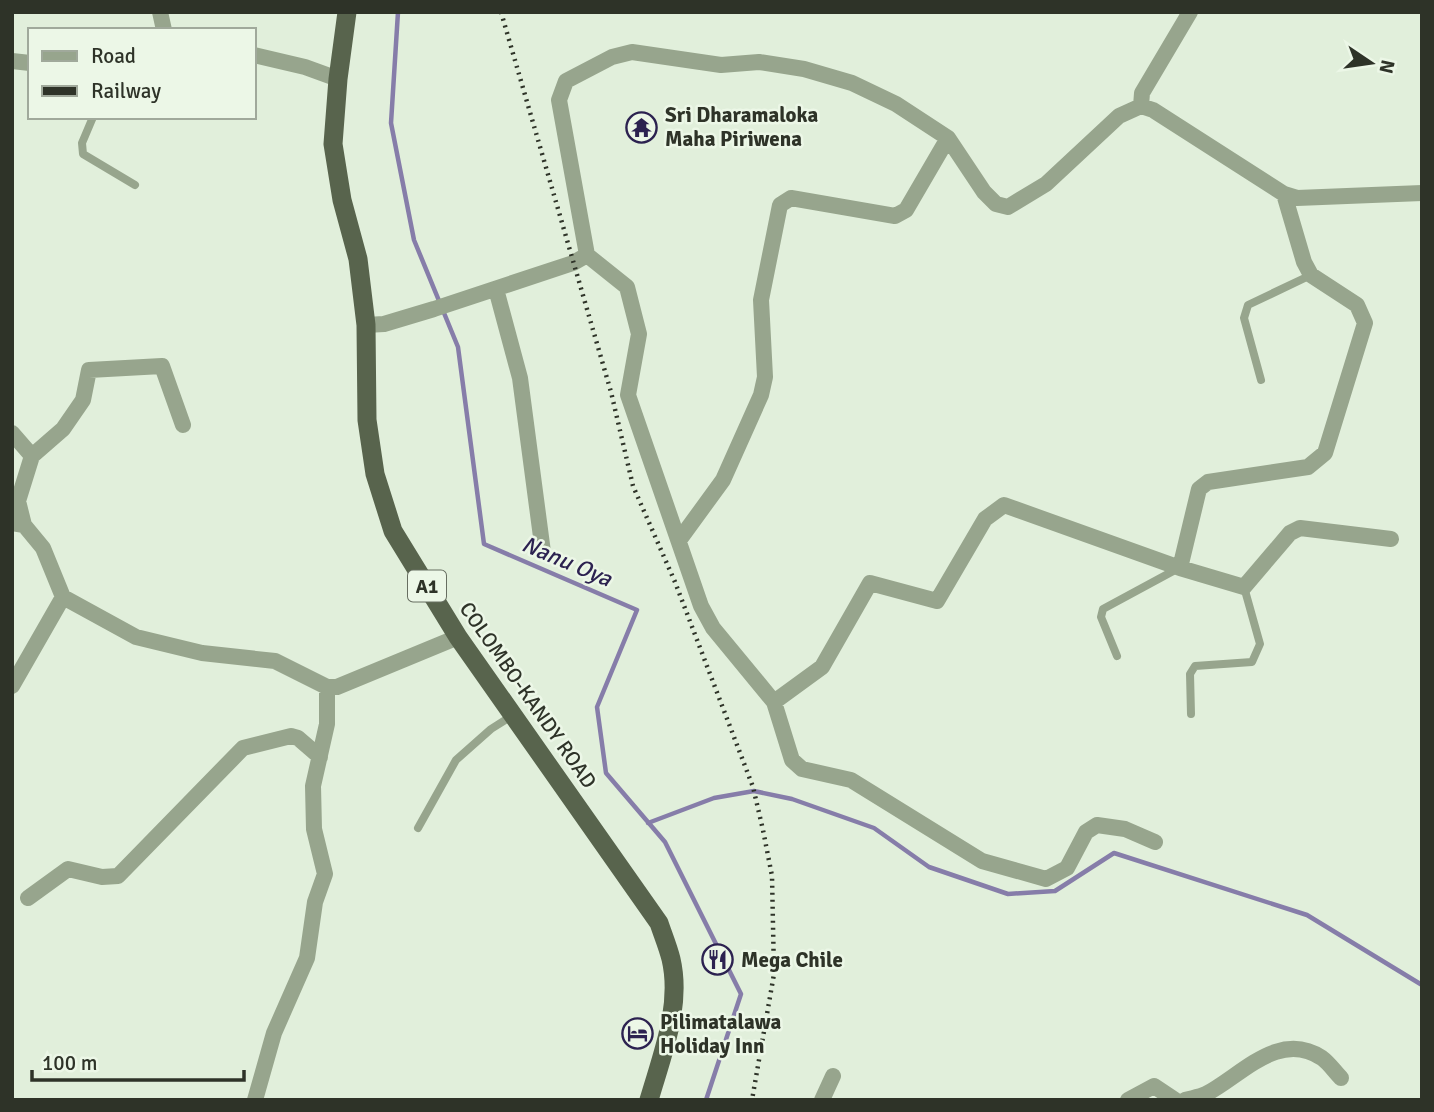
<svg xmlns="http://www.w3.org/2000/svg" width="1434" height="1112" viewBox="0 0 1434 1112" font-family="Signika,sans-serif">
<rect width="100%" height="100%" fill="#e1efdb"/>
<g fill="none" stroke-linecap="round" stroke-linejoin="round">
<path stroke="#867da9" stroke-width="4.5" d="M 398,12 L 391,123 L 414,240 L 458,347 L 484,544 L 637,610 L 597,707 L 606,773 L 665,842 L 741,994 L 706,1100
M 648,823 L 714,798 L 754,791 L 792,799 L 874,828 L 929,867 L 1008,894 L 1055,891 L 1114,853 L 1307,915 L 1422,985"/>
<path stroke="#97a58d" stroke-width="8" d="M 93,117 L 82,143 L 83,154 L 135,185
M 1261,380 L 1244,318 L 1248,305 L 1311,275
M 1117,656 L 1101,617 L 1103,609 L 1177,569
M 1191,714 L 1190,674 L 1195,666 L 1252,662 L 1260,644 L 1244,587
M 418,828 L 456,760 L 491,729 L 513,715"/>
<path stroke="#97a58d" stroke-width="16" d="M 160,12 L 164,30
M 254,55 L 305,67 L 338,79
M 12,61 L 30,63
M 1141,106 L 1142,93 L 1190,12
M 587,255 L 627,287 L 639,334 L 628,395 L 701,606 L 713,628 L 774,702 L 792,760 L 802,769 L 851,780 L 982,861 L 1046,879 L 1067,868 L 1086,832 L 1097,825 L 1125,829 L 1155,842
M 496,289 L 520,378 L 543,552
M 366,325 L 384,324 L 434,309 L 573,263 L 587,255 L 559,100 L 566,81 L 612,57 L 632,52 L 721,65 L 759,62 L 804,69 L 852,83 L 896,104 L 948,138 L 984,192 L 996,204 L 1008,207 L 1046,184 L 1119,116 L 1141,106 L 1153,110 L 1284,194 L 1297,198 L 1422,193
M 12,433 L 32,456
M 12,523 L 24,525 L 43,548 L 63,597 L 136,637 L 202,653 L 275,661 L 327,687 L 337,687 L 458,637
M 24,525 L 18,501 L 32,456 L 63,429 L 83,400 L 89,370 L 162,366 L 183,425
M 680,539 L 723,480 L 761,395 L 765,377 L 761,300 L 780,205 L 791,198 L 895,216 L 906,210 L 948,138
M 1180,568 L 1199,489 L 1208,482 L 1308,467 L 1325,453 L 1365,323 L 1357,305 L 1311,275 L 1304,262 L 1284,194
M 12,686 L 63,597
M 774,702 L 822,667 L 870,583 L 937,601 L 985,519 L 1004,505 L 1180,568 L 1244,587 L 1290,533 L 1300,528 L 1391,539
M 28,898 L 68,869 L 102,877 L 118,876 L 243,748 L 291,736 L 298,738 L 320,757
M 255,1100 L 274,1033 L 307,958 L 315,902 L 325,874 L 314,829 L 313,786 L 327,724 L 327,687
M 822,1100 L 833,1076
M 1128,1100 L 1154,1086 L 1175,1100
M 1185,1100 C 1192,1098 1200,1097 1206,1094 C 1241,1076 1279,1029 1322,1058 C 1329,1063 1335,1072 1341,1078"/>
<path stroke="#58644d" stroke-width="19" d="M 347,12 L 338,79 L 333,144 L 342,200 L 358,259 L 366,325 L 367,420 L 375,474 L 393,531 L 458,637 L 659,923 C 663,935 668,947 671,959 C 682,1006 662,1055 649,1100"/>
<path stroke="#2e3328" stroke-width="4.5" stroke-dasharray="2 5" stroke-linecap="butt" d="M 501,12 L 611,392 L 633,486 L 675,582 L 753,787 L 763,830 L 772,876 L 774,974 L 752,1100"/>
</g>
<defs>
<symbol id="temple-ring" viewBox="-11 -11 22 22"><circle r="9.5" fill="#ecf7e7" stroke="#2c2250" stroke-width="1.5"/><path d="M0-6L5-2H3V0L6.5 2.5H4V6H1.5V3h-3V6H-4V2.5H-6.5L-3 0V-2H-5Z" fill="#2c2250"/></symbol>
<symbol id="restaurant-ring" viewBox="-11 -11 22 22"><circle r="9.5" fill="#ecf7e7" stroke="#2c2250" stroke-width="1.5"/><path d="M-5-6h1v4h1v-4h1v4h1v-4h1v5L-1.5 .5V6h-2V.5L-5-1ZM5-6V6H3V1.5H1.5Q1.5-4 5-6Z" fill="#2c2250"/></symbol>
<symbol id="hotel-ring" viewBox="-11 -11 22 22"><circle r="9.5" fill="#ecf7e7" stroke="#2c2250" stroke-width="1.5"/><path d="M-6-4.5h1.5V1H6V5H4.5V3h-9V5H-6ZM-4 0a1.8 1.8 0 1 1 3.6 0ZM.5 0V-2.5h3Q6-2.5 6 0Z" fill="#2c2250"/></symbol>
</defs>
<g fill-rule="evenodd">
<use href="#temple-ring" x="624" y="110" width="35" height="35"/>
<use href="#restaurant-ring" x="700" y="942" width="35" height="35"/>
<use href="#hotel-ring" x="620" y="1016" width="35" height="35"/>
</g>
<g text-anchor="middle" stroke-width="5" stroke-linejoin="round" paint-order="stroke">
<rect fill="#ecf7e7" stroke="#676e61" stroke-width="2" x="408" y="570.5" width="38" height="31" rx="5"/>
<g font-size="19" font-weight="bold" fill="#2e3328">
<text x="427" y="593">A1</text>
</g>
<g font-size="21" font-weight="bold" fill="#2e3328" stroke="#ecf7e7" text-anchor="start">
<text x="665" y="122">Sri Dharamaloka<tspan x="665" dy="24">Maha Piriwena</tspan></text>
<text x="741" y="967">Mega Chile</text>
<text x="660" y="1029">Pilimatalawa<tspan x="660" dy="24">Holiday Inn</tspan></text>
</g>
<g font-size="21" fill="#2e3328" stroke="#ecf7e7">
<text transform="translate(528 695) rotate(55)" y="7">COLOMBO-KANDY ROAD</text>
</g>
<g font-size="23" font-style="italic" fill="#2c2250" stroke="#ecf7e7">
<text transform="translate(567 561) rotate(23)" y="8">Nanu Oya</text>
</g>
</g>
<rect width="1434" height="1112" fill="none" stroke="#2e3328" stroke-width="28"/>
<rect x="28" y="28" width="228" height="91" fill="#ecf7e7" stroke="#a0a99b" stroke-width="2"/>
<rect x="42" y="51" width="35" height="10" fill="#97a58d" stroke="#a0a99b" stroke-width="2"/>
<text x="91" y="63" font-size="21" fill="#2e3328">Road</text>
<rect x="42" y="86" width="35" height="10" fill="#2e3328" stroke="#a0a99b" stroke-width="2"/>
<text x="91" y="98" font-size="21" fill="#2e3328">Railway</text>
<g transform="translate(1371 63) rotate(103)" stroke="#ecf7e7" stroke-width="5" paint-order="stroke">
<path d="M0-5L12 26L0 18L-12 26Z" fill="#2e3328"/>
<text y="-10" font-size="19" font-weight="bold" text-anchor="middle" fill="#2e3328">N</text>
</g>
<path d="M32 1070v10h212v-10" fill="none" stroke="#2e3328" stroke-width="3.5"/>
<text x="42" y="1070" font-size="21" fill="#2e3328" stroke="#ecf7e7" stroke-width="5" paint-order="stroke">100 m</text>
</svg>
